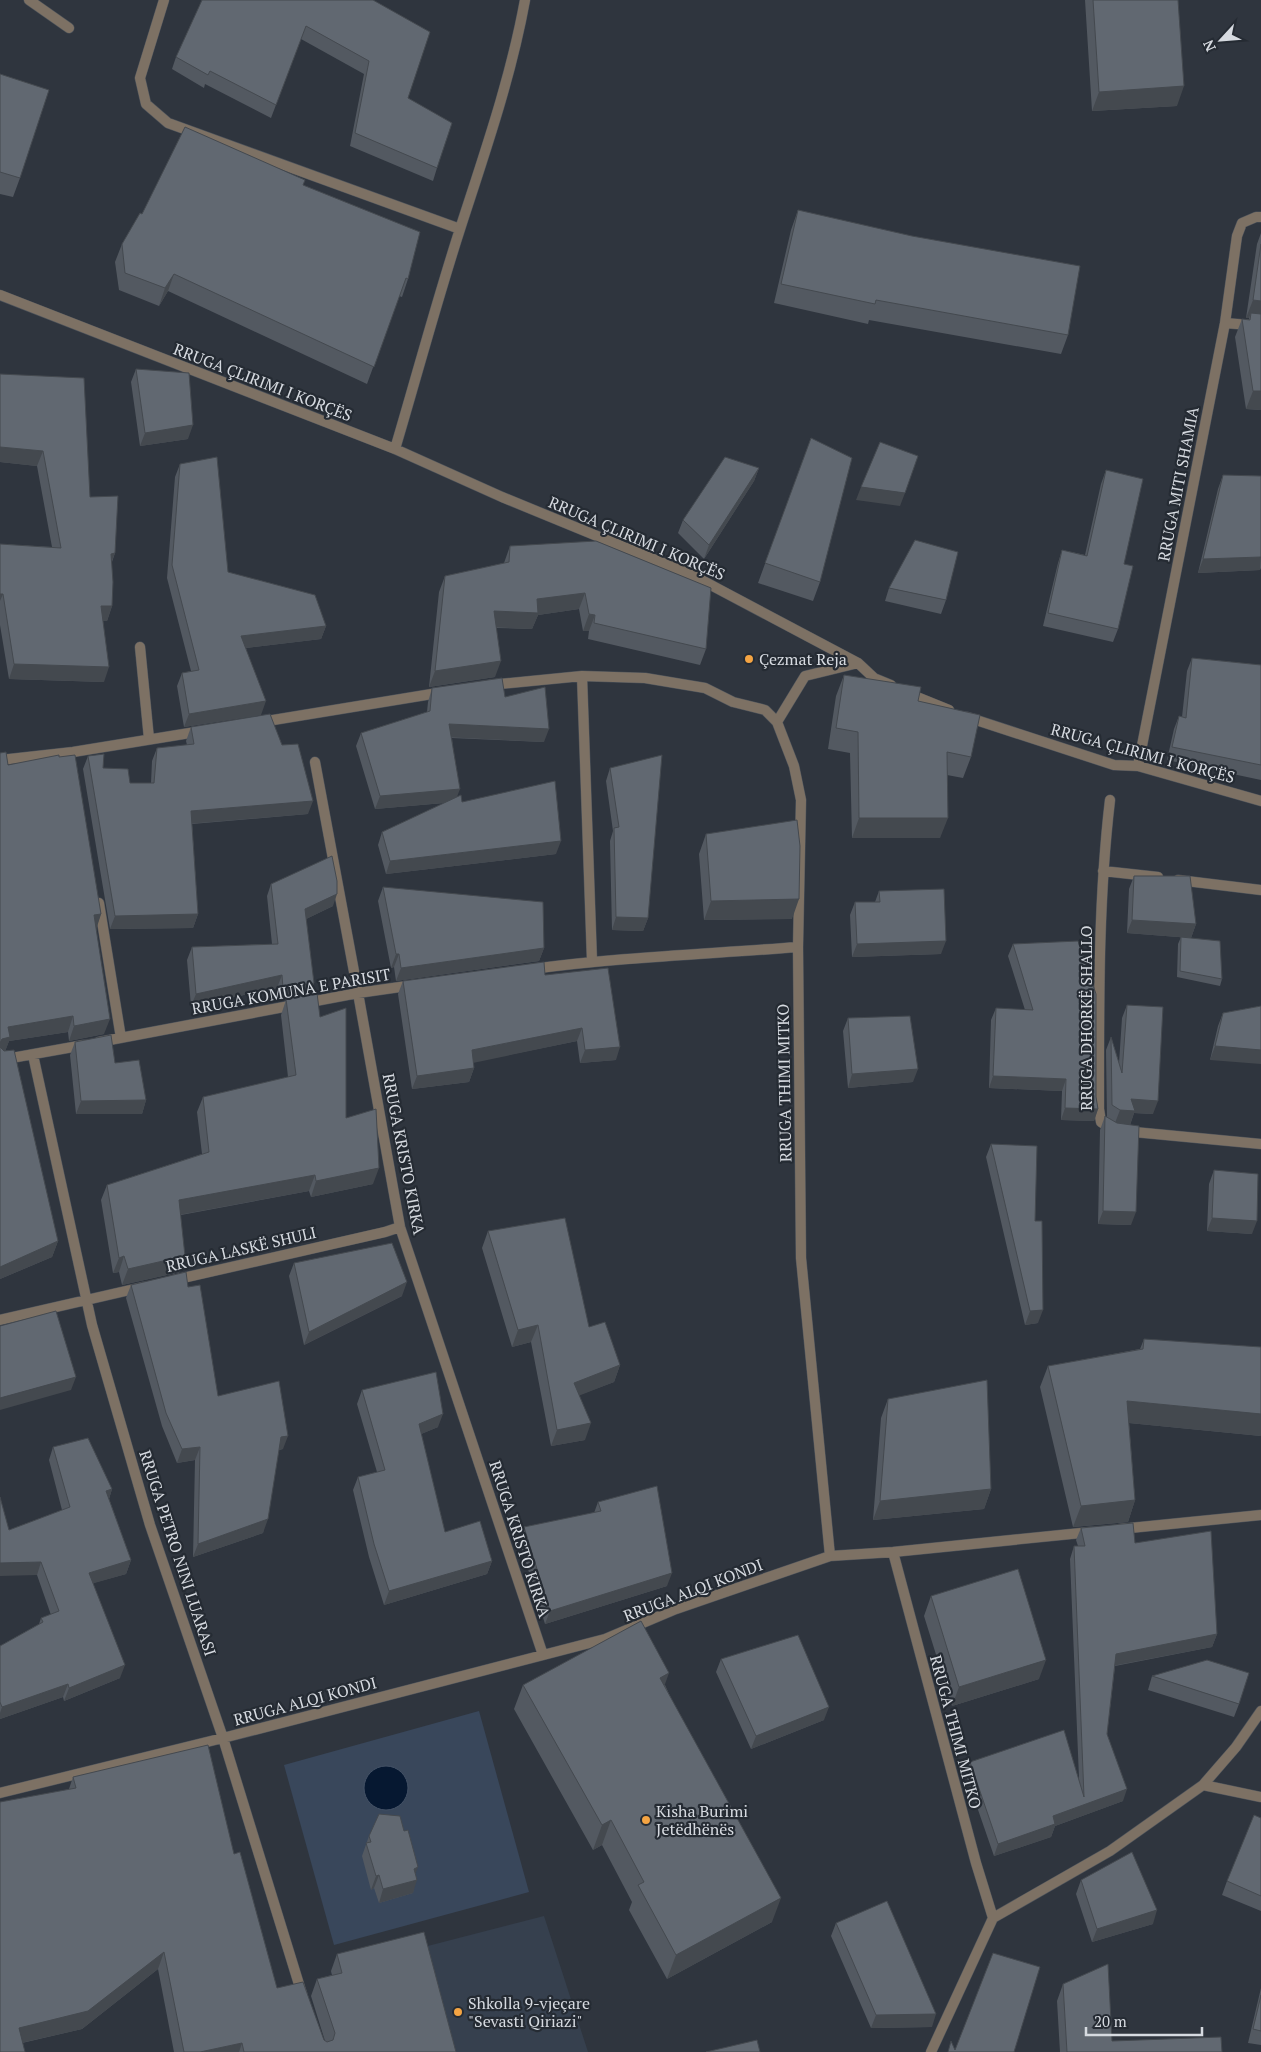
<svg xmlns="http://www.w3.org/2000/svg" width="1261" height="2052" viewBox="0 0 1261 2052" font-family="'PT Serif',serif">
<rect width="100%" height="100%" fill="#2f353e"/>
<path fill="#36404e" d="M 544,1916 L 588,2052 L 352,2052 L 331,1971 Z"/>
<path fill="#39475b" d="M 479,1711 L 529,1892 L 334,1945 L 284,1765 Z"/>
<path fill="#061831" stroke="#445266" d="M364 1788a22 22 0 1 1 44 0a22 22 0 1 1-44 0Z"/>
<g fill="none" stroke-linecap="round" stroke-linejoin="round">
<defs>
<path id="street" d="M 29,0 L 69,28
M 164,0 L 140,78 L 146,104 L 168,123 L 460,229
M 0,295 L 395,449 L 502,497 L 692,575 L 858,663 L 874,678 L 891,685
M 1225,323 L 1261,326
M 395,449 C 417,375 437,300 461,226 C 485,152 511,77 525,0
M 140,647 L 149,739
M 582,676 L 592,961
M 490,685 L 582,676 L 645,678 L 705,688 L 733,702 L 765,710 L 777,722 L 794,766 L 801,800 L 798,947 L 801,1258 L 830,1556
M 907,693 L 949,710
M 967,717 L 1114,765 L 1138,766 L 1261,801
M 261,722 L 444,692
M 777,722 L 805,676 L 858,663
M 0,760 L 73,752 L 202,731
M 315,762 L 358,993 L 400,1227 L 543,1655
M 1138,766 L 1225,323 L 1237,236 L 1242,223 L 1256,217 L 1261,217
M 1110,800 C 1098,902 1099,1005 1099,1109 L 1101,1122 L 1113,1130 L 1261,1144
M 1103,871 L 1158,877
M 1178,880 L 1261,890
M 99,903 L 121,1038
M 532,969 C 620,957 709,954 798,947
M 99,1042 L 358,993 L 414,985
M 33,1055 L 92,1325 L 150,1525 L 223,1738 L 302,1994
M 0,1060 L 84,1045
M 174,1280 L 385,1232 L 400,1227
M 0,1320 L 143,1287
M 1120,1529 L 1261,1515
M 893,1552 L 976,1863 L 993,1918
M 1203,1785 L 1261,1797
M 0,1793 L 223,1738 L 605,1639 L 676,1609 L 830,1556 L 893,1552 L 1091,1532
M 931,2052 L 993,1918 L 1110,1851 L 1203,1785 L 1236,1747 L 1261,1711"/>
</defs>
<use href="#street" stroke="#4d535b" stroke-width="11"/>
<use href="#street" stroke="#7d7164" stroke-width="10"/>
</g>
<path fill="#535961" d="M 373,0 L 408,98 L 437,168 L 433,181 L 350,146 L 364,74 L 301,39 L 271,118 L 205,84 L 204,88 L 172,69 L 176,57 Z
M 1085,0 L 1178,0 L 1177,106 L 1092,111 Z
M 0,74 L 20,178 L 13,197 L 0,194 Z
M 303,185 L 408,279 L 402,297 L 399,296 L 367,384 L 168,291 L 159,306 L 119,290 L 115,262 L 122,244 L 142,214 Z
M 798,210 L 1068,335 L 1061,354 L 869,320 L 868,324 L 774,303 L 791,230 Z
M 1261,233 L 1261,410 L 1246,409 L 1235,337 L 1242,319 L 1249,320 L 1249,318 L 1246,318 L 1257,244 Z
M 136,369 L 188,439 L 140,446 L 131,382 Z
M 0,374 L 90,497 L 115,553 L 112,562 L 112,606 L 107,621 L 103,621 L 104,682 L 9,679 L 0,625 L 0,544 L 52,547 L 37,466 L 0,462 Z
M 811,438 L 820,582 L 813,601 L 758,583 Z
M 180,464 L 228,572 L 326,626 L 321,639 L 246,648 L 261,715 L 184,727 L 177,686 L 182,673 L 191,671 L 167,578 L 175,477 Z
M 759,468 L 754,481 L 704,559 L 678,533 L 683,520 Z
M 1106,470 L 1124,564 L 1118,629 L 1113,642 L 1043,626 L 1058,563 L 1062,550 L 1085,555 L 1101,484 Z
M 1223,475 L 1261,476 L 1261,568 L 1260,570 L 1198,573 L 1218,489 Z
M 510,546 L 706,649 L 700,665 L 588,639 L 589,631 L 583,631 L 579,609 L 538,615 L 532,629 L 497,628 L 495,677 L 429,687 L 439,592 L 445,576 L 504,563 Z
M 889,588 L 946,600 L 941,614 L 885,601 Z
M 1192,658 L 1261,665 L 1261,780 L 1167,760 L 1174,729 L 1179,716 L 1182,717 L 1187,671 Z
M 844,675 L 918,701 L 971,757 L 963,778 L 947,775 L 940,838 L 852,838 L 850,753 L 828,749 L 836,696 Z
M 432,688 L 505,697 L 544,742 L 452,738 L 457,797 L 462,802 L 556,854 L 386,874 L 378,845 L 382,832 L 444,803 L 375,809 L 356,746 L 361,733 L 427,712 L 428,702 Z
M 191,727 L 282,745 L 308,814 L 192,824 L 198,914 L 193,928 L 110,929 L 83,769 L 88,756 L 103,768 L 130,783 L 151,783 L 152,761 L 157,748 L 187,745 L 186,741 Z
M 8,765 L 101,914 L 96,928 L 104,1034 L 69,1041 L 68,1032 L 9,1041 L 5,1051 L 58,1241 L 52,1257 L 0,1279 Z
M 610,768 L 648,918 L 643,931 L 612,930 L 610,841 L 613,831 L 606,781 Z
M 706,834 L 792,919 L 704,920 L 699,854 Z
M 1134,876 L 1196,924 L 1191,938 L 1127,933 L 1129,889 Z
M 271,884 L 333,906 L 306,919 L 314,983 L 309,995 L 320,1017 L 346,1118 L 373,1184 L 311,1197 L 309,1191 L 181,1215 L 180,1272 L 122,1285 L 119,1272 L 113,1273 L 101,1200 L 107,1185 L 202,1154 L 197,1112 L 203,1097 L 288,1077 L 281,1015 L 286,1000 L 279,1001 L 277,988 L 191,1006 L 187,960 L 192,947 L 272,944 L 267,896 Z
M 383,887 L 544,948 L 539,961 L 396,981 L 394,967 L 391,968 L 378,901 Z
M 879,891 L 941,954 L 852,957 L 850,915 L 855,902 L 875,902 Z
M 1181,937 L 1222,979 L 1220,986 L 1177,977 L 1178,944 Z
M 1013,944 L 1096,1097 L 1098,1109 L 1094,1121 L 1061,1120 L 1062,1091 L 989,1088 L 991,1020 L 996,1008 L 1025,1010 L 1008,956 Z
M 545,975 L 616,1060 L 580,1063 L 577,1041 L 473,1062 L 474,1068 L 469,1082 L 412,1089 L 398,994 L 403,981 Z
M 1127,1005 L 1153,1114 L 1134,1113 L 1130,1125 L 1131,1225 L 1098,1224 L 1100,1130 L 1105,1116 L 1107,1118 L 1106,1050 L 1111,1037 L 1119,1063 L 1122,1018 Z
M 1261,1006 L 1210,1060 L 1218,1026 L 1223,1013 Z
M 848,1018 L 913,1082 L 848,1088 L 843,1031 Z
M 75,1042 L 115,1063 L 146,1100 L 142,1114 L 76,1114 L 70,1055 Z
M 991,1144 L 1035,1221 L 1038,1323 L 1025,1325 L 986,1157 Z
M 1214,1170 L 1252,1234 L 1207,1231 L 1209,1184 Z
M 488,1231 L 589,1327 L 620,1365 L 614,1382 L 579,1395 L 585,1440 L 551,1446 L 531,1342 L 512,1347 L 482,1248 Z
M 294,1263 L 402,1296 L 304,1345 L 289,1276 Z
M 131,1285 L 188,1287 L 218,1396 L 283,1449 L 279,1450 L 263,1533 L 193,1557 L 195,1460 L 177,1463 L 162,1426 L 126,1298 Z
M 1144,1339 L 1261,1436 L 1129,1423 L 1135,1500 L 1128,1522 L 1073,1527 L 1040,1387 L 1048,1366 L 1140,1349 Z
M 362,1390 L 438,1427 L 421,1434 L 445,1532 L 492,1561 L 487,1574 L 384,1605 L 369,1557 L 353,1490 L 358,1477 L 377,1472 L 357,1404 Z
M 888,1399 L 991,1489 L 984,1509 L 873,1520 L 881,1418 Z
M 53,1447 L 112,1489 L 109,1499 L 131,1560 L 126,1574 L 93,1583 L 120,1678 L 64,1701 L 63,1697 L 0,1719 L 0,1646 L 39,1624 L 41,1618 L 51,1615 L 37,1575 L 9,1530 L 62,1510 L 49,1460 Z
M 598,1502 L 667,1586 L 545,1624 L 519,1540 L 524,1527 L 594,1513 Z
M 1081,1528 L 1135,1543 L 1217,1634 L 1212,1647 L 1115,1666 L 1107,1734 L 1123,1801 L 1055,1826 L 1051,1837 L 994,1856 L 966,1775 L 970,1762 L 1079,1778 L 1070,1559 L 1074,1546 L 1078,1546 L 1076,1540 Z
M 931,1596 L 1039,1679 L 952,1706 L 924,1616 Z
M 721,1659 L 824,1720 L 751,1749 L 716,1672 Z
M 1152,1676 L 1239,1704 L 1234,1717 L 1148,1690 Z
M 523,1685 L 665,1685 L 772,1922 L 667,1979 L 629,1910 L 632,1902 L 602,1845 L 593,1850 L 514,1709 Z
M 73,1777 L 234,1854 L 277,1988 L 324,2040 L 325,2041 L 311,1996 L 317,1979 L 332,1975 L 331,1971 L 337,1954 L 456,2052 L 174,2052 L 158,1969 L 82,2029 L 22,2043 L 0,2052 L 69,1789 Z
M 1261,1818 L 1261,1911 L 1222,1895 L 1227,1881 Z
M 369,1836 L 416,1874 L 413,1893 L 379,1903 L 374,1888 L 371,1890 L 362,1856 Z
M 1081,1880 L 1153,1924 L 1092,1942 L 1076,1894 Z
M 836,1923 L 932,2027 L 871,2028 L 831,1936 Z
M 1063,1984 L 1112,2041 L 1222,2052 L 1060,2052 L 1057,2001 Z
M 1261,1988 L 1261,2045 L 1248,2043 Z"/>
<path fill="#44494f" d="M 1184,86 L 1177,106 L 1092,111 L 1099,92 Z
M 174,274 L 168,291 L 159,306 L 165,288 Z
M 1253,300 L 1261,301 L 1261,320 L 1251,313 L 1249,318 L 1246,318 Z
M 1253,391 L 1261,391 L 1261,410 L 1246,409 Z
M 193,425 L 188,439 L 140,446 L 145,433 Z
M 0,447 L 43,451 L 37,466 L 0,462 Z
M 759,468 L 754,481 L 704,559 L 709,545 Z
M 861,487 L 905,493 L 900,506 L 856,500 Z
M 115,553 L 109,568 L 111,554 Z
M 1261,557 L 1260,570 L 1198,573 L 1203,559 Z
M 585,593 L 579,609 L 538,615 L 532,629 L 488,627 L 494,611 L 537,599 Z
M 0,594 L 3,594 L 0,601 Z
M 101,606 L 112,606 L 107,621 L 95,621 Z
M 589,614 L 595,615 L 589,631 L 583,631 Z
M 326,626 L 321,639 L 237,649 L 241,636 Z
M 501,661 L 495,677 L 429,687 L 435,671 Z
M 14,664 L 109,667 L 104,682 L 9,679 Z
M 266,701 L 261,715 L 184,727 L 189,714 Z
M 449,724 L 549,729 L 544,742 L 444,737 Z
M 460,789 L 455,802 L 375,809 L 380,796 Z
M 313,801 L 308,814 L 187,824 L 191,811 Z
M 859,818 L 948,818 L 940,838 L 852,838 Z
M 561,841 L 556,854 L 386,874 L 390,861 Z
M 337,894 L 333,906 L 300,922 L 305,909 Z
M 799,899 L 792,919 L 704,920 L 711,901 Z
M 101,914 L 96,930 L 94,915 Z
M 198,914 L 193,928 L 110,929 L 115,916 Z
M 616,917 L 648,918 L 643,931 L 612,930 Z
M 1132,920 L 1196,924 L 1191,938 L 1127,933 Z
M 946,941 L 941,954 L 852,957 L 857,944 Z
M 544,948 L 539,961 L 396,981 L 401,968 Z
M 396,954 L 399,954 L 394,967 L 391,968 Z
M 282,975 L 277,988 L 191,1006 L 196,994 Z
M 314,983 L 309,995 L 279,1001 L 283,989 Z
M 73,1016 L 68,1032 L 9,1041 L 5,1052 L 0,1053 L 0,1043 L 8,1027 Z
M 110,1019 L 104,1034 L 69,1041 L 74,1026 Z
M 582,1028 L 577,1041 L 468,1064 L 472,1050 Z
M 1215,1046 L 1261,1050 L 1261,1064 L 1210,1060 Z
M 620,1047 L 616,1060 L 580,1063 L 585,1050 Z
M 474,1068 L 469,1082 L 412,1089 L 417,1076 Z
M 918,1069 L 913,1082 L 848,1088 L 852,1074 Z
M 993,1076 L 1066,1079 L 1062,1091 L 989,1088 Z
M 1131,1099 L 1158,1101 L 1153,1114 L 1134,1113 L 1130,1125 L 1115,1123 L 1120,1110 Z
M 146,1100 L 142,1114 L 76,1114 L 81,1101 Z
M 1065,1108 L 1098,1109 L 1094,1121 L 1061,1120 Z
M 379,1168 L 373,1184 L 311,1197 L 316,1181 Z
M 315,1175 L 309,1191 L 173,1216 L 179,1200 Z
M 1103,1211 L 1136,1212 L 1131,1225 L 1098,1224 Z
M 1212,1218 L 1257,1221 L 1252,1234 L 1207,1231 Z
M 58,1241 L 52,1257 L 0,1279 L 0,1267 Z
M 124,1256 L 119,1272 L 113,1273 L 119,1258 Z
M 185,1256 L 180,1272 L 122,1285 L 128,1269 Z
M 407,1282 L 402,1296 L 304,1345 L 309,1332 Z
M 1043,1310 L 1038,1323 L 1025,1325 L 1030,1311 Z
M 538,1325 L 531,1342 L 512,1347 L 518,1330 Z
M 620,1365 L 614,1382 L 568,1400 L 574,1383 Z
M 76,1377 L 71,1390 L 0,1410 L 0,1398 Z
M 1127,1401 L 1261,1414 L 1261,1436 L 1119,1422 Z
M 443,1414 L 438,1427 L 414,1437 L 419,1424 Z
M 591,1423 L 585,1440 L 551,1446 L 557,1430 Z
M 288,1436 L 283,1449 L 276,1450 L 281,1437 Z
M 200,1447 L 195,1460 L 177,1463 L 182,1449 Z
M 112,1489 L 108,1502 L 106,1491 Z
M 991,1489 L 984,1509 L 873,1520 L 880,1501 Z
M 1135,1500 L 1128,1522 L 1073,1527 L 1081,1506 Z
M 268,1519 L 263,1533 L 193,1557 L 198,1544 Z
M 131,1560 L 126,1574 L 84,1586 L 89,1573 Z
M 492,1561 L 487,1574 L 384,1605 L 389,1591 Z
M 41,1562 L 37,1575 L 0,1576 L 0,1563 Z
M 672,1573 L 667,1586 L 545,1624 L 550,1611 Z
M 1217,1634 L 1212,1647 L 1112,1666 L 1116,1654 Z
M 1046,1660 L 1039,1679 L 952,1706 L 959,1687 Z
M 125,1665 L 120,1678 L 64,1701 L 69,1688 Z
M 669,1673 L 660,1698 L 660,1678 Z
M 68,1684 L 63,1697 L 0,1719 L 0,1713 L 2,1707 Z
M 829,1707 L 824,1720 L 751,1749 L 756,1736 Z
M 1127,1789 L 1123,1801 L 1055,1826 L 1051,1837 L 994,1856 L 998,1844 L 1053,1816 Z
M 611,1820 L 602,1845 L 593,1850 L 602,1825 Z
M 418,1867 L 413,1880 L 414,1869 Z
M 379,1875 L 374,1888 L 371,1890 L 376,1876 Z
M 417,1880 L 413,1893 L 379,1903 L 383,1889 Z
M 781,1898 L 772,1922 L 667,1979 L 676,1955 Z
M 1157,1910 L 1153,1924 L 1092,1942 L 1097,1929 Z
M 164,1952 L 158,1969 L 82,2029 L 12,2045 L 19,2028 Z
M 936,2014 L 932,2027 L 871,2028 L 876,2015 Z
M 242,2043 L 239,2052 L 200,2052 Z"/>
<path fill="#616871" stroke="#44494f" d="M 202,0 L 373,0 L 430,32 L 408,98 L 452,123 L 437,168 L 355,133 L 369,61 L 306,26 L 276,105 L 210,71 L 208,75 L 176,57 Z
M 1093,0 L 1178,0 L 1184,86 L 1099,92 Z
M 0,74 L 49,90 L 20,178 L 0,172 Z
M 185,127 L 305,180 L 303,185 L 420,232 L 408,279 L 406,278 L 374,367 L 174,274 L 165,288 L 125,273 L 122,244 L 140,213 L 142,214 Z
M 798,210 L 912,236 L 1080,266 L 1068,335 L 876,300 L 875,304 L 781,284 Z
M 1261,244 L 1261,301 L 1253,300 Z
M 1251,313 L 1261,314 L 1261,391 L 1253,391 L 1242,319 L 1250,320 Z
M 136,369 L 189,373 L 193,425 L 145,433 Z
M 0,374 L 84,378 L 90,497 L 118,496 L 115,553 L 111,554 L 113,582 L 112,606 L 101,606 L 109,667 L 14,664 L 3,594 L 0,594 L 0,544 L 61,548 L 43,451 L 0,447 Z
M 811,438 L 852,458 L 820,582 L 765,563 Z
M 880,442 L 918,456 L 905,493 L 861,487 Z
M 217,457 L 228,572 L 315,595 L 326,626 L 241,636 L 266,701 L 189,714 L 182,673 L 199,670 L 172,565 L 180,464 Z
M 725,457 L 759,468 L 709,545 L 683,520 Z
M 1106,470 L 1143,479 L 1124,564 L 1133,566 L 1118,629 L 1048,613 L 1062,550 L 1087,556 Z
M 1223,475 L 1261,476 L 1261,557 L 1203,559 Z
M 915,540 L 958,552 L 946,600 L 889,588 Z
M 596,541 L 711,588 L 706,649 L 594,623 L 595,615 L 589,614 L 585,593 L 537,599 L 538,613 L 494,611 L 501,661 L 435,671 L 445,576 L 509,562 L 510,546 Z
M 1192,658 L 1261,665 L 1261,765 L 1172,747 L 1179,716 L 1186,718 Z
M 844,675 L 921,687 L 918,701 L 980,715 L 971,757 L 947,752 L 948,818 L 859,818 L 858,732 L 836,728 Z
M 502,678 L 505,697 L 545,687 L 549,729 L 449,724 L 460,789 L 380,796 L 361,733 L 430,711 L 432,688 Z
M 270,714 L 282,745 L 298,744 L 313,801 L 191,811 L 198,914 L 115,916 L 88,756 L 104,754 L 103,768 L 128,769 L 130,783 L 154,783 L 157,748 L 194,744 L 191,727 Z
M 6,752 L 8,765 L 59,755 L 59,757 L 75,755 L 101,914 L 94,915 L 110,1019 L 74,1026 L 73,1016 L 8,1027 L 10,1037 L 2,1039 L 0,1043 L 0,753 Z
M 662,755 L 648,918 L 616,917 L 614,828 L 619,827 L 610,768 Z
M 555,781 L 561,841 L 390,861 L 382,832 L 461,795 L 462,802 Z
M 797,820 L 800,846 L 799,899 L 711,901 L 706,834 Z
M 332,856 L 337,881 L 337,894 L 305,909 L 314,983 L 283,989 L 282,975 L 196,994 L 192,947 L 278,944 L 271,884 Z
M 1134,876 L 1190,876 L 1196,924 L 1132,920 Z
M 383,887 L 543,902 L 544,948 L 401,968 L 399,954 L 396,954 Z
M 944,889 L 946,941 L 857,944 L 855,902 L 880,902 L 879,891 Z
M 1181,937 L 1220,941 L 1222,979 L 1180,971 Z
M 1078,941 L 1096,994 L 1096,1097 L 1098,1109 L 1065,1108 L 1066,1079 L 993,1076 L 996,1008 L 1033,1010 L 1013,944 Z
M 544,962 L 545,975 L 608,968 L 620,1047 L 585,1050 L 582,1028 L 472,1050 L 474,1068 L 417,1076 L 403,981 Z
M 317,993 L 320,1017 L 346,1008 L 346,1118 L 376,1109 L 379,1168 L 316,1181 L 315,1175 L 179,1200 L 185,1256 L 128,1269 L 124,1256 L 119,1258 L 107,1185 L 209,1152 L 203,1097 L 296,1075 L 286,999 Z
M 1127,1005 L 1163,1007 L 1158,1101 L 1131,1099 L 1135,1111 L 1120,1110 L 1112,1105 L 1111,1037 L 1122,1073 Z
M 1261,1006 L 1261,1050 L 1215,1046 L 1223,1013 Z
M 910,1016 L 918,1069 L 852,1074 L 848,1018 Z
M 111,1035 L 115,1063 L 139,1060 L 146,1100 L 81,1101 L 75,1042 Z
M 0,1047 L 4,1051 L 14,1050 L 58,1241 L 0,1267 Z
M 1105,1116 L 1117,1123 L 1139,1126 L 1136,1212 L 1103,1211 Z
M 991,1144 L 1037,1146 L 1035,1221 L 1042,1221 L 1043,1310 L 1030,1311 Z
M 1214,1170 L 1258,1174 L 1257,1221 L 1212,1218 Z
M 565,1218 L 589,1327 L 605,1322 L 620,1365 L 574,1383 L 591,1423 L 557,1430 L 538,1325 L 518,1330 L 488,1231 Z
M 392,1243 L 407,1282 L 309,1332 L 294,1263 Z
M 186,1272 L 188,1287 L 200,1285 L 218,1396 L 279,1381 L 288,1436 L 281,1437 L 268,1519 L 198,1544 L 200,1447 L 182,1449 L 166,1413 L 131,1285 Z
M 56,1311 L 76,1377 L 0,1398 L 0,1326 Z
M 1144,1339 L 1261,1347 L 1261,1414 L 1127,1401 L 1135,1500 L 1081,1506 L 1048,1366 L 1143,1349 Z
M 436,1372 L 443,1414 L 419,1424 L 445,1532 L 480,1521 L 492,1561 L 389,1591 L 374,1544 L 358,1477 L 385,1470 L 362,1390 Z
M 987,1380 L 991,1489 L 880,1501 L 888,1399 Z
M 88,1438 L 112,1489 L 106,1491 L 131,1560 L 89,1573 L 125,1665 L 69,1688 L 68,1684 L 2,1707 L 0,1702 L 0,1646 L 43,1622 L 41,1618 L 59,1611 L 41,1562 L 0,1563 L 0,1497 L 9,1530 L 70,1507 L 53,1447 Z
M 657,1486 L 672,1573 L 550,1611 L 524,1527 L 601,1511 L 598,1502 Z
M 1133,1523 L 1135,1543 L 1211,1531 L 1217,1634 L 1116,1654 L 1107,1734 L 1127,1789 L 1053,1816 L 1055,1824 L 998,1844 L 970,1762 L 1064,1730 L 1084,1797 L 1074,1546 L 1085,1546 L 1081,1528 Z
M 1018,1569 L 1046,1660 L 959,1687 L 931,1596 Z
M 641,1621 L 669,1673 L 660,1678 L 781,1898 L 676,1955 L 638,1885 L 644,1882 L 611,1820 L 602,1825 L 523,1685 Z
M 798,1635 L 829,1707 L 756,1736 L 721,1659 Z
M 1207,1660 L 1249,1673 L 1239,1704 L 1152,1676 Z
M 208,1745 L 234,1854 L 240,1852 L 277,1988 L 303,1982 L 324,2040 L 327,2042 L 333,2040 L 335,2033 L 317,1979 L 342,1973 L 337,1954 L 424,1932 L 456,2052 L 244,2052 L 242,2043 L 200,2052 L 184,2052 L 164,1952 L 88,2011 L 19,2028 L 25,2052 L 0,2052 L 0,1802 L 76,1788 L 73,1777 Z
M 379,1814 L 400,1816 L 404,1831 L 408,1830 L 418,1867 L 414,1869 L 417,1880 L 383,1889 L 379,1875 L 376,1876 L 366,1843 L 371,1842 L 369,1836 Z
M 1254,1815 L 1261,1818 L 1261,1896 L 1227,1881 Z
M 1132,1852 L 1157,1910 L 1097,1929 L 1081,1880 Z
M 887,1901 L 936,2014 L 876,2015 L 836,1923 Z
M 993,1953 L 1040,1967 L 1014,2052 L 948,2052 L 951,2041 L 955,2050 Z
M 1108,1964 L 1112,2041 L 1221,2037 L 1222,2052 L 1067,2052 L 1063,1984 Z
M 1261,1995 L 1261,2031 L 1253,2029 Z
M 757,2040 L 760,2052 L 706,2052 Z"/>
<g fill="#f4a443" stroke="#252b33" stroke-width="2">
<circle cx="749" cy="659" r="5"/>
<circle cx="646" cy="1820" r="5"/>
<circle cx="458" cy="2012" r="5"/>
</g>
<g text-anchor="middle" stroke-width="4.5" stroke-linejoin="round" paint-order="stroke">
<g font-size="16" fill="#d6dae0" stroke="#252b33">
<text transform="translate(263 382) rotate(21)" y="6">RRUGA ÇLIRIMI I KORÇËS</text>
<text transform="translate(1178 484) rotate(-79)" y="6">RRUGA MITI SHAMIA</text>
<text transform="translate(637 538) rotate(23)" y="6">RRUGA ÇLIRIMI I KORÇËS</text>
<text transform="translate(1143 753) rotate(15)" y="6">RRUGA ÇLIRIMI I KORÇËS</text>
<text transform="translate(291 991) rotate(-10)" y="6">RRUGA KOMUNA E PARISIT</text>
<text transform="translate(1086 1018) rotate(-90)" y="6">RRUGA DHORKË SHALLO</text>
<text transform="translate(784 1083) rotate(-91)" y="6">RRUGA THIMI MITKO</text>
<text transform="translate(404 1154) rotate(79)" y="6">RRUGA KRISTO KIRKA</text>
<text transform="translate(241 1249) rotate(-13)" y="6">RRUGA LASKË SHULI</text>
<text transform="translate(520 1539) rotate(72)" y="6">RRUGA KRISTO KIRKA</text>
<text transform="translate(178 1553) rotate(72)" y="6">RRUGA PETRO NINI LUARASI</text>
<text transform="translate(693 1590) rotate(-21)" y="6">RRUGA ALQI KONDI</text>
<text transform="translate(305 1701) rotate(-15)" y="6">RRUGA ALQI KONDI</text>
<text transform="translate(956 1732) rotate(75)" y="6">RRUGA THIMI MITKO</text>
</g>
<g font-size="16" fill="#d6dae0" stroke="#252b33" text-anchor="start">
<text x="759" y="665">Çezmat Reja</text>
<text x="656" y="1817">Kisha Burimi<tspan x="656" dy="18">Jetëdhënës</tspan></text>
<text x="468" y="2009">Shkolla 9-vjeçare<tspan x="468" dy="18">"Sevasti Qiriazi"</tspan></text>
</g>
</g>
<g transform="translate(1221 40) rotate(244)" stroke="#252b33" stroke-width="4" paint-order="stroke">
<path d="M0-4L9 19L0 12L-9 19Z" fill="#d6dae0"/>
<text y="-8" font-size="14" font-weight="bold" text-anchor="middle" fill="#d6dae0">N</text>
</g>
<path d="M1086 2027v8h116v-8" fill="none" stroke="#d6dae0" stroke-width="2.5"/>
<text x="1094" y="2027" font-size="15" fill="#d6dae0" stroke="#252b33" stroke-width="4" paint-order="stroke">20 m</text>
</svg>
